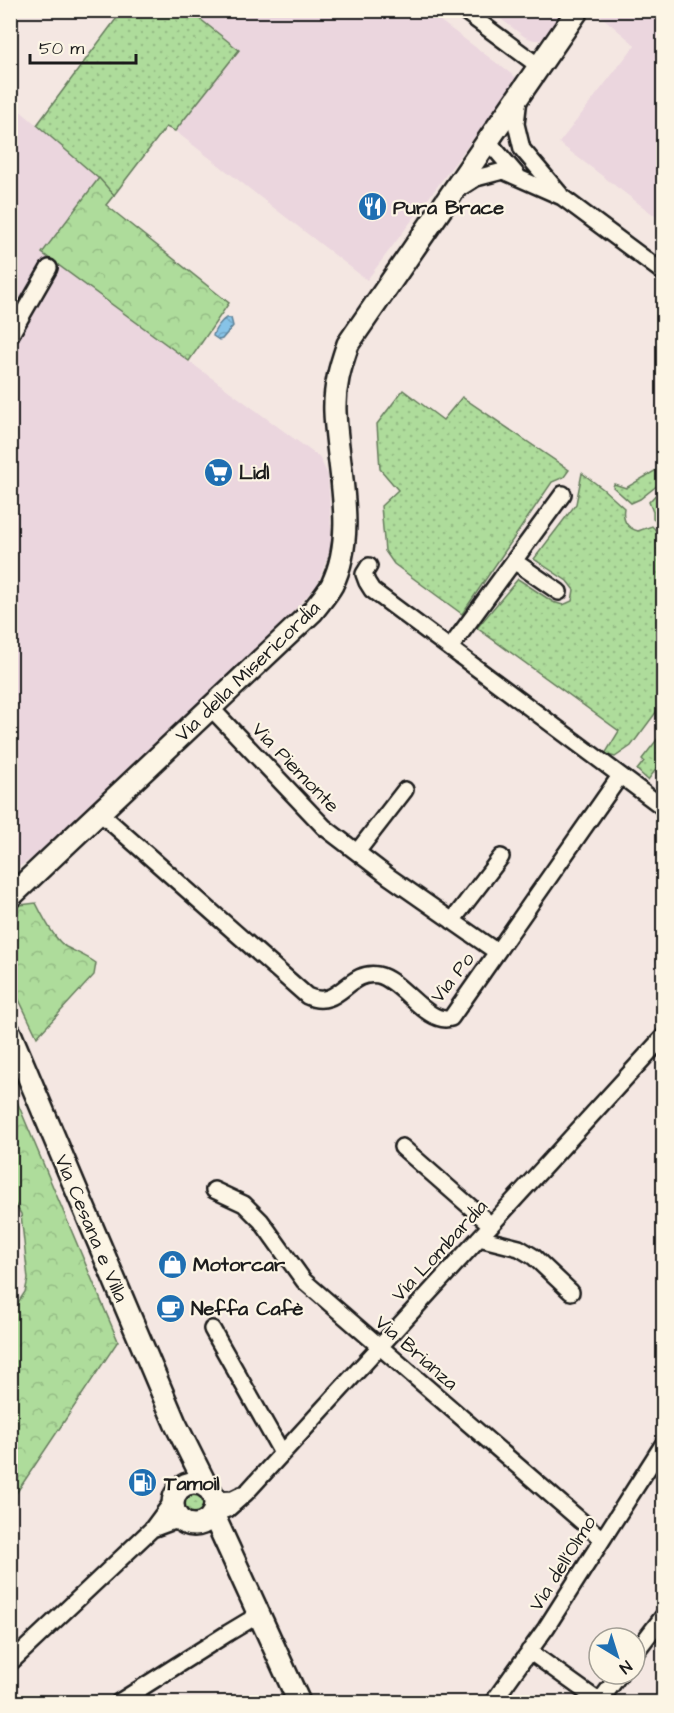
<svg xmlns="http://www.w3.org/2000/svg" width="674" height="1713" viewBox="0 0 674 1713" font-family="'Architects Daughter',sans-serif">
<defs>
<pattern id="grass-dots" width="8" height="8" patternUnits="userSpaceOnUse" patternTransform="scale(1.5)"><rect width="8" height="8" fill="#aedc9b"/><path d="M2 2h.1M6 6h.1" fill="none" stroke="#95bc85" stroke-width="1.8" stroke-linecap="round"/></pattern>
<pattern id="forest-crowns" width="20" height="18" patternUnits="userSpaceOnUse" patternTransform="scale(1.5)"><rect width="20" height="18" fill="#aedc9b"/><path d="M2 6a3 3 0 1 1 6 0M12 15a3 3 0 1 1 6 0" fill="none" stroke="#95bc85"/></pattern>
<pattern id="water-waves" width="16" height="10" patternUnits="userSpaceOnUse" patternTransform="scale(1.5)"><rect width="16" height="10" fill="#87c3e7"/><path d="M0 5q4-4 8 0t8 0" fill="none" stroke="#74a7c6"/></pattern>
</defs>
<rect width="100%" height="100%" fill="#f4e7e2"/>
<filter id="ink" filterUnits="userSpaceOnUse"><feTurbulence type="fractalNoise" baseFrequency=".0167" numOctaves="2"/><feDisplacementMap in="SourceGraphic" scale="12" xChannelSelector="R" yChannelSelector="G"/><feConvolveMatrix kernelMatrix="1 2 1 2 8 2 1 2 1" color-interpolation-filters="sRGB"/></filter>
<g filter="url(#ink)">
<path fill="#ebd6de" d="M 190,11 L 427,11 L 518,79 L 367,280 L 175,131 L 239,50 Z
M 490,11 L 569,11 L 554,35 L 544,40 L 534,40 L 525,37 Z
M 595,11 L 663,11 L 663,222 L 559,143 L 635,45 Z
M 11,103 L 99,178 L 43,254 L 319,457 L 328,475 L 332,545 L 317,585 L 290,615 L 31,859 L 11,872 Z"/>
<path fill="url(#grass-dots)" stroke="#657c5c" stroke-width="1.5" d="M 122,11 L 190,11 L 239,50 L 175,131 L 166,127 L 114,195 L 98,178 L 37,125 Z
M 403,390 L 443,420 L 462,397 L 569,470 L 564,477 L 552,482 L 462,614 L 394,564 L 385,551 L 381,506 L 398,490 L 380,469 L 377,424 Z
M 663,466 L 663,481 L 640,499 L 631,503 L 613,487 L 614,484 L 626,488 Z
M 582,473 L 603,489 L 624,508 C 622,520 627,528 638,531 L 652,526 L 663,538 L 663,703 L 631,746 L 615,757 L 605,754 L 619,731 L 477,628 L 518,579 L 553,602 L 563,605 L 572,601 L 574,590 L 567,581 L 534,559 L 576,504 Z
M 663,487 L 663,527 L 653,519 L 653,512 L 649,502 Z
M 663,732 L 663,760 L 648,780 L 637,770 L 644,761 L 642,759 Z
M183 1505a12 12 0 1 1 24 0a12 12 0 1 1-24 0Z"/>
<path fill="url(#forest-crowns)" stroke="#657c5c" stroke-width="1.5" d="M 99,178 L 114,195 L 106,205 L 229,303 L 189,361 L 42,253 Z
M 36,903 C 42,915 54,940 66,947 C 76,952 86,956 96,963 L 94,975 L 37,1037 L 11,983 L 11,913 L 20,905 Z
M 10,1085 L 118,1341 L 11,1501 L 11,1313 L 25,1292 L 28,1279 L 21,1214 L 11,1197 Z"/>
<path fill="url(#water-waves)" stroke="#5c8096" stroke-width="1.5" d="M 226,318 L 231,318 L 233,326 L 222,339 L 219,340 L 213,336 C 214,330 221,321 226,318 Z"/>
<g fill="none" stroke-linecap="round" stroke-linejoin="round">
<defs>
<path id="street" d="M 463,10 L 540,67
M 519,98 L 516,124 L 522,149 L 560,194
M 488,141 L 517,175
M 457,190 L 476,178 L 503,171 L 562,197 L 664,273
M 10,336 L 49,268
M 514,561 L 559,592
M 369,566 L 364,574 L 367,582 L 372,590 L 664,808
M 450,648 L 563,494
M 210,707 L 324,827 L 388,876 L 497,952
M 99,812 L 307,996 C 339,1011 348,969 378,975 C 402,980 428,1026 451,1018 L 620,776
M 357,852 L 405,790
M 452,921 L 501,857
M 402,1147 L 491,1225
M 214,1190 L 244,1204 L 261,1221 L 304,1281 L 602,1539
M 479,1238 L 519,1248 L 534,1257 L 571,1292
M 212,1329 L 282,1453
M 215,1500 L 233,1499 L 241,1495
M 213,1514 L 228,1509 L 246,1493 L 664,1036
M 152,1529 L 171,1522 L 181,1521
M 529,1651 L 600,1702
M 635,1653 L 664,1615
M 10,1663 L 152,1529 L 172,1502
M 119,1702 L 228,1633 L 248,1621 L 259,1616
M 493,1702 L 546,1628 L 664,1443
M 599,1702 L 620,1674"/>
<path id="secondary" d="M 10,897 L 313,611 C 319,603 327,594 332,585 C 358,532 337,467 335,412 C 334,388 340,367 348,344 L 578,10
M 10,1033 L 175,1423 L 207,1487
M173 1504a21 21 0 1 1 42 0a21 21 0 1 1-42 0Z
M 213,1514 L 299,1702"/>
</defs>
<use href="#street" stroke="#1c1c1c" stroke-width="20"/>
<use href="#secondary" stroke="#1c1c1c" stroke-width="26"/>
<use href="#street" stroke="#fcf5e5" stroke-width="15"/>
<use href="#secondary" stroke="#fcf5e5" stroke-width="21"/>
</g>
</g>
<defs>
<symbol id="restaurant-disc" viewBox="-11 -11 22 22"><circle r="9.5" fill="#1f6fb2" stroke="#fcf5e5"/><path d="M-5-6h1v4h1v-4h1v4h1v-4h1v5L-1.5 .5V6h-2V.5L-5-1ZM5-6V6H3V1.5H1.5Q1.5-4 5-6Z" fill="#fff"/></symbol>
<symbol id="supermarket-disc" viewBox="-11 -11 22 22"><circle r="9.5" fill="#1f6fb2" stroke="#fcf5e5"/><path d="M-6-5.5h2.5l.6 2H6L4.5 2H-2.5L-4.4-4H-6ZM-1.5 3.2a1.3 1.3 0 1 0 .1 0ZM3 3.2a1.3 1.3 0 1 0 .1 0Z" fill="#fff"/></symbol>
<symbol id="shop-disc" viewBox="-11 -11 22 22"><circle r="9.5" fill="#1f6fb2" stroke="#fcf5e5"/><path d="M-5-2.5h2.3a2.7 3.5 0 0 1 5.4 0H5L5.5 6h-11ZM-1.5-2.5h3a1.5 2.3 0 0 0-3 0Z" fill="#fff"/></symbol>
<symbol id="cafe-disc" viewBox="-11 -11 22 22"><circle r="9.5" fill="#1f6fb2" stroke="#fcf5e5"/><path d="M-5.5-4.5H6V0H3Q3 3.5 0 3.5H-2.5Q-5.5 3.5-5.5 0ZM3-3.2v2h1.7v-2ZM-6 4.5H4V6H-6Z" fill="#fff"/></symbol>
<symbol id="fuel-disc" viewBox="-11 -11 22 22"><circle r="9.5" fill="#1f6fb2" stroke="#fcf5e5"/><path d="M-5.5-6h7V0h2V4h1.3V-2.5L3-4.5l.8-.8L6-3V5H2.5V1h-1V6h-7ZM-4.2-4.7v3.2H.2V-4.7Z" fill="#fff"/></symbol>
</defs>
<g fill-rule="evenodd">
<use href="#restaurant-disc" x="356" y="190" width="33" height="33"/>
<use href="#supermarket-disc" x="202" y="456" width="33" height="33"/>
<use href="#shop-disc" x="156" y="1248" width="33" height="33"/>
<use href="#cafe-disc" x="154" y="1292" width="33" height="33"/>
<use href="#fuel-disc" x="126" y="1466" width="33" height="33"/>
</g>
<g text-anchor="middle" stroke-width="4.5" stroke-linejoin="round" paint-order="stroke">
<g font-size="20" font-weight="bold" fill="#1c1c1c" stroke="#fcf5e5" text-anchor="start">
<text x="393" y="214">Pura Brace</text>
<text x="239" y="479">Lidl</text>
<text x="193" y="1271">Motorcar</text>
<text x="191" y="1315">Neffa Cafè</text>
<text x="164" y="1490">Tamoil</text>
</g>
<g font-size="20" fill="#1c1c1c" stroke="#fcf5e5">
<text transform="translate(247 671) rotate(-44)" y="7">Via della Misericordia</text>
<text transform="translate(296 767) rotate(46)" y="7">Via Piemonte</text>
<text transform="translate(452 977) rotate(-52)" y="7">Via Po</text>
<text transform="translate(92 1228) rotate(67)" y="7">Via Cesana e Villa</text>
<text transform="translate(439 1250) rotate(-47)" y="7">Via Lombardia</text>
<text transform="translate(417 1352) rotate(41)" y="7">Via Brianza</text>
<text transform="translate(562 1563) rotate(-58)" y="7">Via dell'Olmo</text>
</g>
</g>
<rect width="674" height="1713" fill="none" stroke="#fcf5e5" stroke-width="36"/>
<rect x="18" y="18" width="638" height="1677" fill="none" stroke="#1c1c1c" stroke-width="2" filter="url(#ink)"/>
<g transform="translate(617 1656) rotate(142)"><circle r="28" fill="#fcf5e5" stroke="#a29e95" stroke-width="1.5"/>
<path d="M0-4.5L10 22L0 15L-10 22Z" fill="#1f6fb2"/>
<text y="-9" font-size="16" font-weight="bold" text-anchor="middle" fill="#1c1c1c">N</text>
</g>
<path d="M30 54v9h106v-9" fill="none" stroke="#1c1c1c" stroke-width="3"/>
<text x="39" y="54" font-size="18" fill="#1c1c1c" stroke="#fcf5e5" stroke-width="4.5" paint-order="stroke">50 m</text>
</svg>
